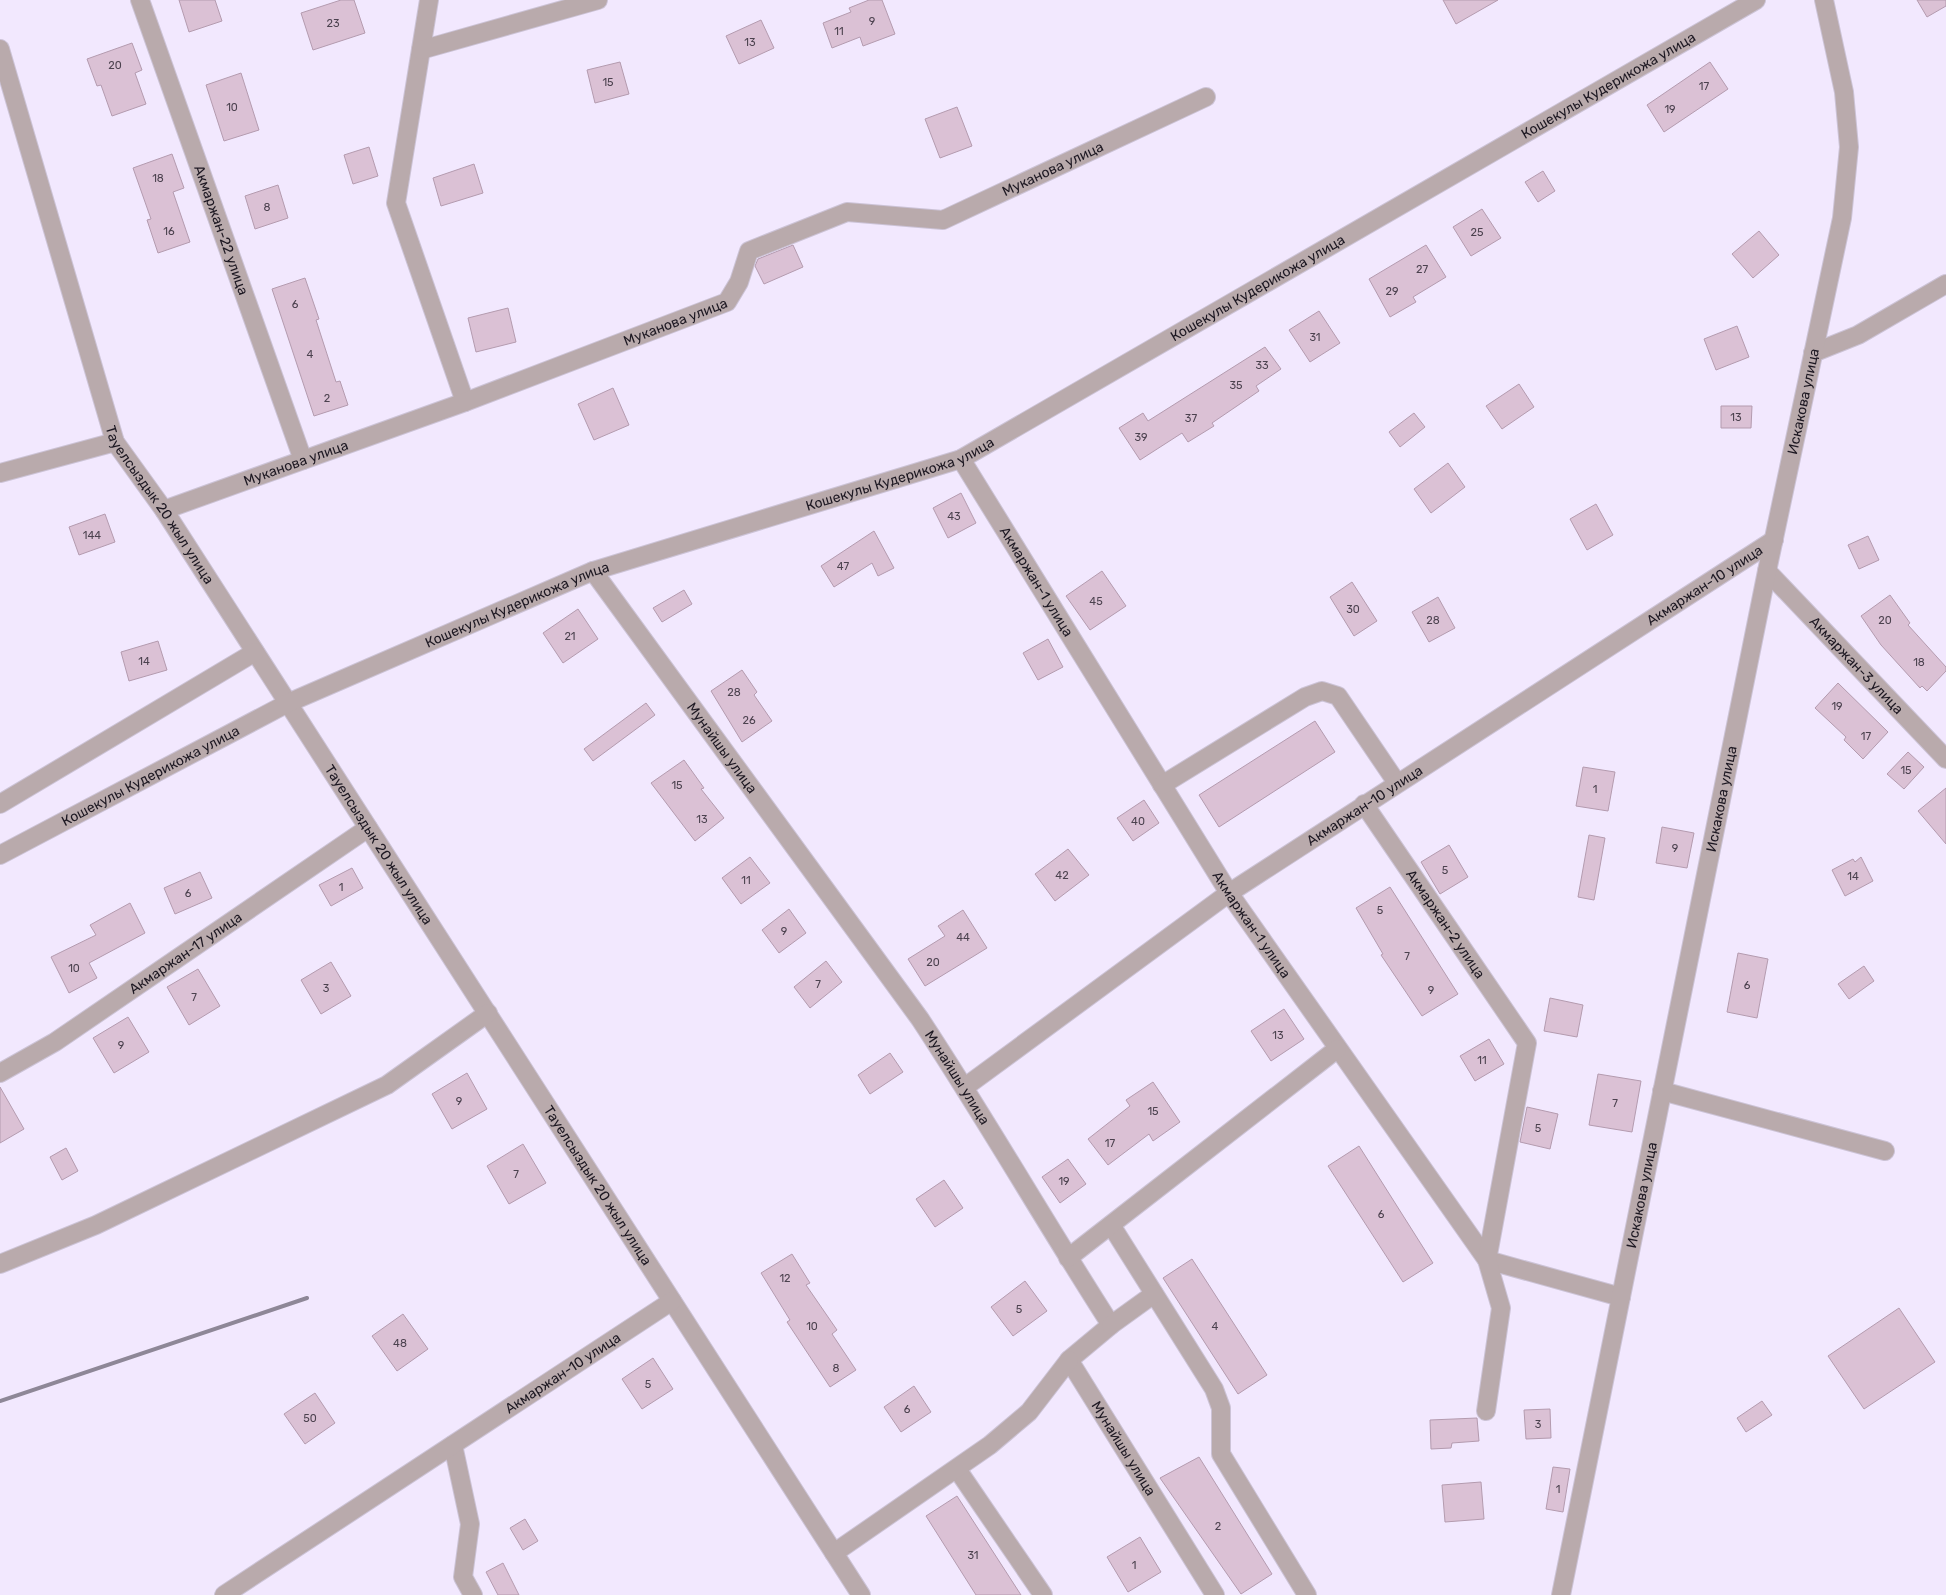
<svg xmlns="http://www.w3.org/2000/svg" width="1946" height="1595" viewBox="0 0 1946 1595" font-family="Rubik,sans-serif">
<rect width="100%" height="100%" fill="#f2e8fe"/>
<path fill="#dbc1d5" stroke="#b49baf" d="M 179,0 L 215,0 L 222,21 L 189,32 Z
M 341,0 L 354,0 L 365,33 L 313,50 L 301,13 Z
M 869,0 L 882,0 L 895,34 L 863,46 L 860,37 L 832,48 L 823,23 L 851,12 L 849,8 Z
M 1443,0 L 1498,0 L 1456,24 Z
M 1917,0 L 1946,0 L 1946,6 L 1927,17 Z
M 761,20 L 774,48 L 739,64 L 726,36 Z
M 132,43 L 142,70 L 135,73 L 146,104 L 112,116 L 101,85 L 97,86 L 87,59 Z
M 620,62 L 629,94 L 595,103 L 587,70 Z
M 1710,62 L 1728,89 L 1664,132 L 1647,105 Z
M 241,73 L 259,130 L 224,141 L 206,85 Z
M 957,107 L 972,146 L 940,158 L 925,119 Z
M 369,147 L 378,176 L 353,184 L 344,155 Z
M 172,154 L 184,188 L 173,192 L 190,242 L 158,253 L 147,220 L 151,219 L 133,168 Z
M 474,164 L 483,193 L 441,206 L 433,178 Z
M 1543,171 L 1555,191 L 1538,202 L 1525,182 Z
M 278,185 L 288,218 L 255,229 L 245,196 Z
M 1482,209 L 1501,238 L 1471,256 L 1453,227 Z
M 1759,231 L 1779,255 L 1753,278 L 1732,254 Z
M 793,245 L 803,267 L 764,284 L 755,266 L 758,259 Z
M 1426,245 L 1446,277 L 1413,297 L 1416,302 L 1390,317 L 1369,279 Z
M 305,278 L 319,319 L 316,320 L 336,382 L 340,381 L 348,405 L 314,416 L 272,289 Z
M 508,308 L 516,342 L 476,352 L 468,318 Z
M 1319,311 L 1340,343 L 1310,362 L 1289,330 Z
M 1737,326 L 1749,357 L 1716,370 L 1704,339 Z
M 1265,347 L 1281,369 L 1256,386 L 1259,391 L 1212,423 L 1214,426 L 1188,442 L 1182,433 L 1140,460 L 1119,428 L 1143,413 L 1148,421 Z
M 1519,384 L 1534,407 L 1502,429 L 1486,406 Z
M 613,388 L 629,425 L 594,440 L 578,404 Z
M 1721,406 L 1752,406 L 1751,428 L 1721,428 Z
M 1414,413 L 1425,427 L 1400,447 L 1389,432 Z
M 1448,463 L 1465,487 L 1431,513 L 1414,489 Z
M 961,493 L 976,523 L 948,538 L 933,508 Z
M 1596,504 L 1613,535 L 1587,550 L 1570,519 Z
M 105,514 L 115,542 L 79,555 L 69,527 Z
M 874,531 L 894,568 L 878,576 L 872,563 L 834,587 L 821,566 Z
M 1868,536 L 1879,560 L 1859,569 L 1848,545 Z
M 1102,571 L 1126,606 L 1090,630 L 1066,596 Z
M 1352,582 L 1377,621 L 1354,636 L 1330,597 Z
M 684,590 L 692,604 L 662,622 L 653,608 Z
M 1890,595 L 1910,623 L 1908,625 L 1946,667 L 1946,671 L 1927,691 L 1922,686 L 1920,688 L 1881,645 L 1861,616 Z
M 1438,597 L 1455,628 L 1429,642 L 1412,612 Z
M 578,609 L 598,639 L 563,663 L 543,633 Z
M 1048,639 L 1063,667 L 1038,680 L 1023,653 Z
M 158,641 L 167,670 L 129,681 L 121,652 Z
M 742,670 L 757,692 L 754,695 L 772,721 L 742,742 L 711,691 Z
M 1838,683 L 1888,732 L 1863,759 L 1844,740 L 1846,737 L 1815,708 Z
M 646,703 L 655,715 L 593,761 L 584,749 Z
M 1315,721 L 1335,752 L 1219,827 L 1199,795 Z
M 1908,752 L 1924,767 L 1904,789 L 1887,774 Z
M 684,760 L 704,788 L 701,789 L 724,818 L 695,841 L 651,783 Z
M 1583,767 L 1615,772 L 1608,811 L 1576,806 Z
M 1946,788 L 1946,844 L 1918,811 Z
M 1144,800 L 1159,823 L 1133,841 L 1117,818 Z
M 1662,827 L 1694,833 L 1687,868 L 1656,863 Z
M 1589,835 L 1605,838 L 1594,900 L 1578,897 Z
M 1449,845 L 1468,877 L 1440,894 L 1421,862 Z
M 1068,849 L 1089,875 L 1055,901 L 1035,874 Z
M 750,857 L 770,883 L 741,904 L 722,878 Z
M 1861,857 L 1873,881 L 1845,896 L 1832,870 L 1853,859 L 1855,862 Z
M 352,868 L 363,888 L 331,906 L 319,885 Z
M 200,872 L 212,898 L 175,914 L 164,888 Z
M 1390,887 L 1458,994 L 1422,1016 L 1381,955 L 1383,954 L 1356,908 Z
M 130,903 L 145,933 L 89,963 L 97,978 L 69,993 L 51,957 L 96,935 L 90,925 Z
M 789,909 L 806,933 L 779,953 L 762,930 Z
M 963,910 L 987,948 L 925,986 L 908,959 L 945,936 L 938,926 Z
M 1738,953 L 1768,959 L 1757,1018 L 1727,1012 Z
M 826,961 L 842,982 L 810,1008 L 794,987 Z
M 331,962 L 351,996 L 321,1014 L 301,980 Z
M 1864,966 L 1874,981 L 1849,999 L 1838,984 Z
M 198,969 L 220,1006 L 189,1025 L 167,987 Z
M 1550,998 L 1583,1005 L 1577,1037 L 1544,1031 Z
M 1284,1009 L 1304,1039 L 1271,1061 L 1251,1031 Z
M 128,1017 L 149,1052 L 114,1073 L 93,1038 Z
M 1489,1039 L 1504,1064 L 1475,1081 L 1460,1056 Z
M 890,1053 L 903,1072 L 870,1094 L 858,1075 Z
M 467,1073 L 487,1109 L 452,1129 L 432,1094 Z
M 1598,1074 L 1641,1081 L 1632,1132 L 1589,1125 Z
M 1153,1082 L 1180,1122 L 1153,1141 L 1149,1134 L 1108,1165 L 1088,1139 L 1130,1106 L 1126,1100 Z
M 0,1087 L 24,1129 L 0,1143 Z
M 1527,1107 L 1558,1114 L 1550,1149 L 1520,1142 Z
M 523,1144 L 546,1183 L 509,1204 L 487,1166 Z
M 1359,1146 L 1433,1263 L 1403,1282 L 1328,1166 Z
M 66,1148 L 78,1171 L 62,1180 L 50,1157 Z
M 1068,1159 L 1086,1184 L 1060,1203 L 1042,1177 Z
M 944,1180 L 963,1208 L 935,1227 L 916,1199 Z
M 792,1254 L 810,1283 L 806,1285 L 837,1330 L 832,1334 L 856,1370 L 830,1387 L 787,1322 L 790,1320 L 761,1273 Z
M 1192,1259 L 1267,1375 L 1238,1394 L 1163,1278 Z
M 1025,1281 L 1047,1311 L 1013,1336 L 991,1307 Z
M 1899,1308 L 1935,1362 L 1864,1409 L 1828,1356 Z
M 403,1314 L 428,1349 L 397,1371 L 372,1336 Z
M 653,1358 L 673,1389 L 642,1409 L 622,1379 Z
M 914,1386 L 931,1412 L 901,1432 L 884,1407 Z
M 315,1393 L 335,1423 L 305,1444 L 284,1414 Z
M 1762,1401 L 1772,1415 L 1746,1432 L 1737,1418 Z
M 1550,1409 L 1551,1438 L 1526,1439 L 1524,1410 Z
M 1477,1418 L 1479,1441 L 1452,1443 L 1451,1448 L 1431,1449 L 1430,1420 Z
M 1199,1457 L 1272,1574 L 1241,1594 L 1160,1478 Z
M 1553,1467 L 1570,1469 L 1563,1512 L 1546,1509 Z
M 1481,1482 L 1484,1519 L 1445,1522 L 1442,1485 Z
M 957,1496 L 1021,1595 L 976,1595 L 926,1516 Z
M 525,1519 L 538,1541 L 523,1550 L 510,1528 Z
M 1140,1537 L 1161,1572 L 1128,1592 L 1107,1557 Z
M 503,1563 L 519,1595 L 498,1595 L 486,1572 Z"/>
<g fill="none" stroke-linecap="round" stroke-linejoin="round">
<defs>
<g id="minor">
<path id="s1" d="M 140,0 L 303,460"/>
<path d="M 429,0 L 396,203 L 465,402"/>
<path id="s2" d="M 0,49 L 115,442 L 164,510 L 861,1595"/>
<path d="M 421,50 L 598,0"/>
<path d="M 1813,353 L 1858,335 L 1946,284"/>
<path id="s3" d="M 961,459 L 1229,893 L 1487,1260 L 1621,1297"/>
<path d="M 0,473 L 115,442"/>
<path id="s4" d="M 164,510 L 465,402 L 727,302 L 739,282 L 749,251 L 847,212 L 943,220 L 1206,97"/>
<path id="s5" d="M 593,571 L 920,1019 C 986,1119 1046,1224 1111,1325 L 1069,1360 L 1215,1595"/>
<path id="s6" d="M 1767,571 L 1946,759"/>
<path d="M 1162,785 L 1305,697 L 1322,691 L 1338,696 L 1397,783"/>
<path d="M 0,804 L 255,652"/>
<path id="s7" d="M 1364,804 L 1527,1043 L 1487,1260 L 1501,1308 L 1486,1411"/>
<path id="s8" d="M 0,855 L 288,703 L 593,571 L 961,459 L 1756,0"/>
<path id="s9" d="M 0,1073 L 55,1042 L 368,828"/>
<path id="s10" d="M 965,1087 L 1229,893 L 1774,540"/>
<path d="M 1662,1091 L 1885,1151"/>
<path d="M 1111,1225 L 1214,1389 L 1221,1408 L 1221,1454 L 1307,1595"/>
<path d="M 1068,1258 L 1337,1049"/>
<path d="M 0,1264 L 96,1225 L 387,1085 L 488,1013"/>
<path d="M 1111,1325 L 1154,1294"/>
<path d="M 453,1445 L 470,1524 L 463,1577 L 473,1595"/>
<path d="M 957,1469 L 1043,1595"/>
<path d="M 834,1553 L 990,1445 L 1029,1412 L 1069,1360"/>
<path id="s11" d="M 224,1595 L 672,1301"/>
<path id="s12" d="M 1561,1595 L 1767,571 L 1842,218 L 1849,147 L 1844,92 L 1824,0"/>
</g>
</defs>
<use href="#minor" stroke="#ccc3d6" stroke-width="20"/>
<use href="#minor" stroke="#b9aaac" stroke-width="18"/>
<path stroke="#8e8797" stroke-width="4" d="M 0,1401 L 307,1298"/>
</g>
<g text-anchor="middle" stroke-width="4.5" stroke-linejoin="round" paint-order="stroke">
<g font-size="11" fill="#4c424f">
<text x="872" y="25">9</text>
<text x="333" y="27">23</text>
<text x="839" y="35">11</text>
<text x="750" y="46">13</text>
<text x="115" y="69">20</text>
<text x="608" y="86">15</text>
<text x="1704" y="90">17</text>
<text x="232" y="111">10</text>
<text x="1670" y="113">19</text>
<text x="158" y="182">18</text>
<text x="267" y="211">8</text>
<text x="169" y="235">16</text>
<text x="1477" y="236">25</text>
<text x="1422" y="273">27</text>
<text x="1392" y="295">29</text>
<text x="295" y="308">6</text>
<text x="1315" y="341">31</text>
<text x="310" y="358">4</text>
<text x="1262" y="369">33</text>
<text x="1236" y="389">35</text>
<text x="327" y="402">2</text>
<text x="1736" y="421">13</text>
<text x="1191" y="422">37</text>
<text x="1141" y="441">39</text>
<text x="954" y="520">43</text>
<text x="92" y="539">144</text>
<text x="843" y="570">47</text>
<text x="1096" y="605">45</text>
<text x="1353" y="613">30</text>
<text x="1433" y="624">28</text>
<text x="1885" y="624">20</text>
<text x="570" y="640">21</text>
<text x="144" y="665">14</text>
<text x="1919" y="666">18</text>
<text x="734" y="696">28</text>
<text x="1837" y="710">19</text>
<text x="749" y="724">26</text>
<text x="1866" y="740">17</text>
<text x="1906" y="774">15</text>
<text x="677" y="789">15</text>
<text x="1595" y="793">1</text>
<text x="702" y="823">13</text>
<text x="1138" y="825">40</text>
<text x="1675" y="852">9</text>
<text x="1445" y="874">5</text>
<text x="1062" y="879">42</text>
<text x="1853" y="880">14</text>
<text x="746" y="884">11</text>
<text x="341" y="891">1</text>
<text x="188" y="897">6</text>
<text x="1380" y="914">5</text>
<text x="784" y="935">9</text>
<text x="963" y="941">44</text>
<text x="1407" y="960">7</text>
<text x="933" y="966">20</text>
<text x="74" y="972">10</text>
<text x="818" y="988">7</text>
<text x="1747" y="989">6</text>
<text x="326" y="992">3</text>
<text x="1431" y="994">9</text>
<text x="194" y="1001">7</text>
<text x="1278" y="1039">13</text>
<text x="121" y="1049">9</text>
<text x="1482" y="1064">11</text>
<text x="459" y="1105">9</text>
<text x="1615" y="1107">7</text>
<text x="1153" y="1115">15</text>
<text x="1538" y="1132">5</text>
<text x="1110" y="1147">17</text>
<text x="516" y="1178">7</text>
<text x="1064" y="1185">19</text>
<text x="1381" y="1218">6</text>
<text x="785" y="1282">12</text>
<text x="1019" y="1313">5</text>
<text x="812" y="1330">10</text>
<text x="1215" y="1330">4</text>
<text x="400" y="1347">48</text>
<text x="836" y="1372">8</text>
<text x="648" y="1388">5</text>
<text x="907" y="1413">6</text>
<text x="310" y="1422">50</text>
<text x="1538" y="1428">3</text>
<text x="1558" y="1493">1</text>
<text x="1218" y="1530">2</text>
<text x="973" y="1559">31</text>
<text x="1134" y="1569">1</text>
</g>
<g font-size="14" fill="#1d1822" stroke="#fff">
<text dy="5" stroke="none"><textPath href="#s8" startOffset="1790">Кошекулы Кудерикожа улица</textPath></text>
<text dy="5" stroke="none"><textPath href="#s4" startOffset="979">Муканова улица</textPath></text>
<text dy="5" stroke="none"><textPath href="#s1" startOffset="244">Акмаржан-22 улица</textPath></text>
<text dy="5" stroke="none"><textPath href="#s8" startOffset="1385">Кошекулы Кудерикожа улица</textPath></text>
<text dy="5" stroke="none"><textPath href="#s4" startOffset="545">Муканова улица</textPath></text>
<text dy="5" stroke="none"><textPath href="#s12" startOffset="1218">Искакова улица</textPath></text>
<text dy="5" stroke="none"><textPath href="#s4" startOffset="140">Муканова улица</textPath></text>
<text dy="5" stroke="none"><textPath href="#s8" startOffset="980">Кошекулы Кудерикожа улица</textPath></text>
<text dy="5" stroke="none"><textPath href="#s2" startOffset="486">Тауелсыздык 20 жыл улица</textPath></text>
<text dy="5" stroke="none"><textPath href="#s3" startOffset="144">Акмаржан-1 улица</textPath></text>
<text dy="5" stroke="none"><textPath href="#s10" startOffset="894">Акмаржан-10 улица</textPath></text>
<text dy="5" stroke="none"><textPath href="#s8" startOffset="575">Кошекулы Кудерикожа улица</textPath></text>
<text dy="5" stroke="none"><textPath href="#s6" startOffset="130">Акмаржан-3 улица</textPath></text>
<text dy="5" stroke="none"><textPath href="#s5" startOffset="219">Мунайшы улица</textPath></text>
<text dy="5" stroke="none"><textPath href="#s8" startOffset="170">Кошекулы Кудерикожа улица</textPath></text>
<text dy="5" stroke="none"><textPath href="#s12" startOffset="812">Искакова улица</textPath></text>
<text dy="5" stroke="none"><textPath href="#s10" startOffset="489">Акмаржан-10 улица</textPath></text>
<text dy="5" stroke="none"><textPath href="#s2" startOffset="891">Тауелсыздык 20 жыл улица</textPath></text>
<text dy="5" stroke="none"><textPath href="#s7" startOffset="145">Акмаржан-2 улица</textPath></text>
<text dy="5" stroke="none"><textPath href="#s3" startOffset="549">Акмаржан-1 улица</textPath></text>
<text dy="5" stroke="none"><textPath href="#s9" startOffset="221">Акмаржан-17 улица</textPath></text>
<text dy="5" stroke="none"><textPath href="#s5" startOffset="624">Мунайшы улица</textPath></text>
<text dy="5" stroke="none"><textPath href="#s2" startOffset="1296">Тауелсыздык 20 жыл улица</textPath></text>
<text dy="5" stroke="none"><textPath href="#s12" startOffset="408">Искакова улица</textPath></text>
<text dy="5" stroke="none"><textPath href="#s11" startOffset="405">Акмаржан-10 улица</textPath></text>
<text dy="5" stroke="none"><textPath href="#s5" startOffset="1074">Мунайшы улица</textPath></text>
</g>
</g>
</svg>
